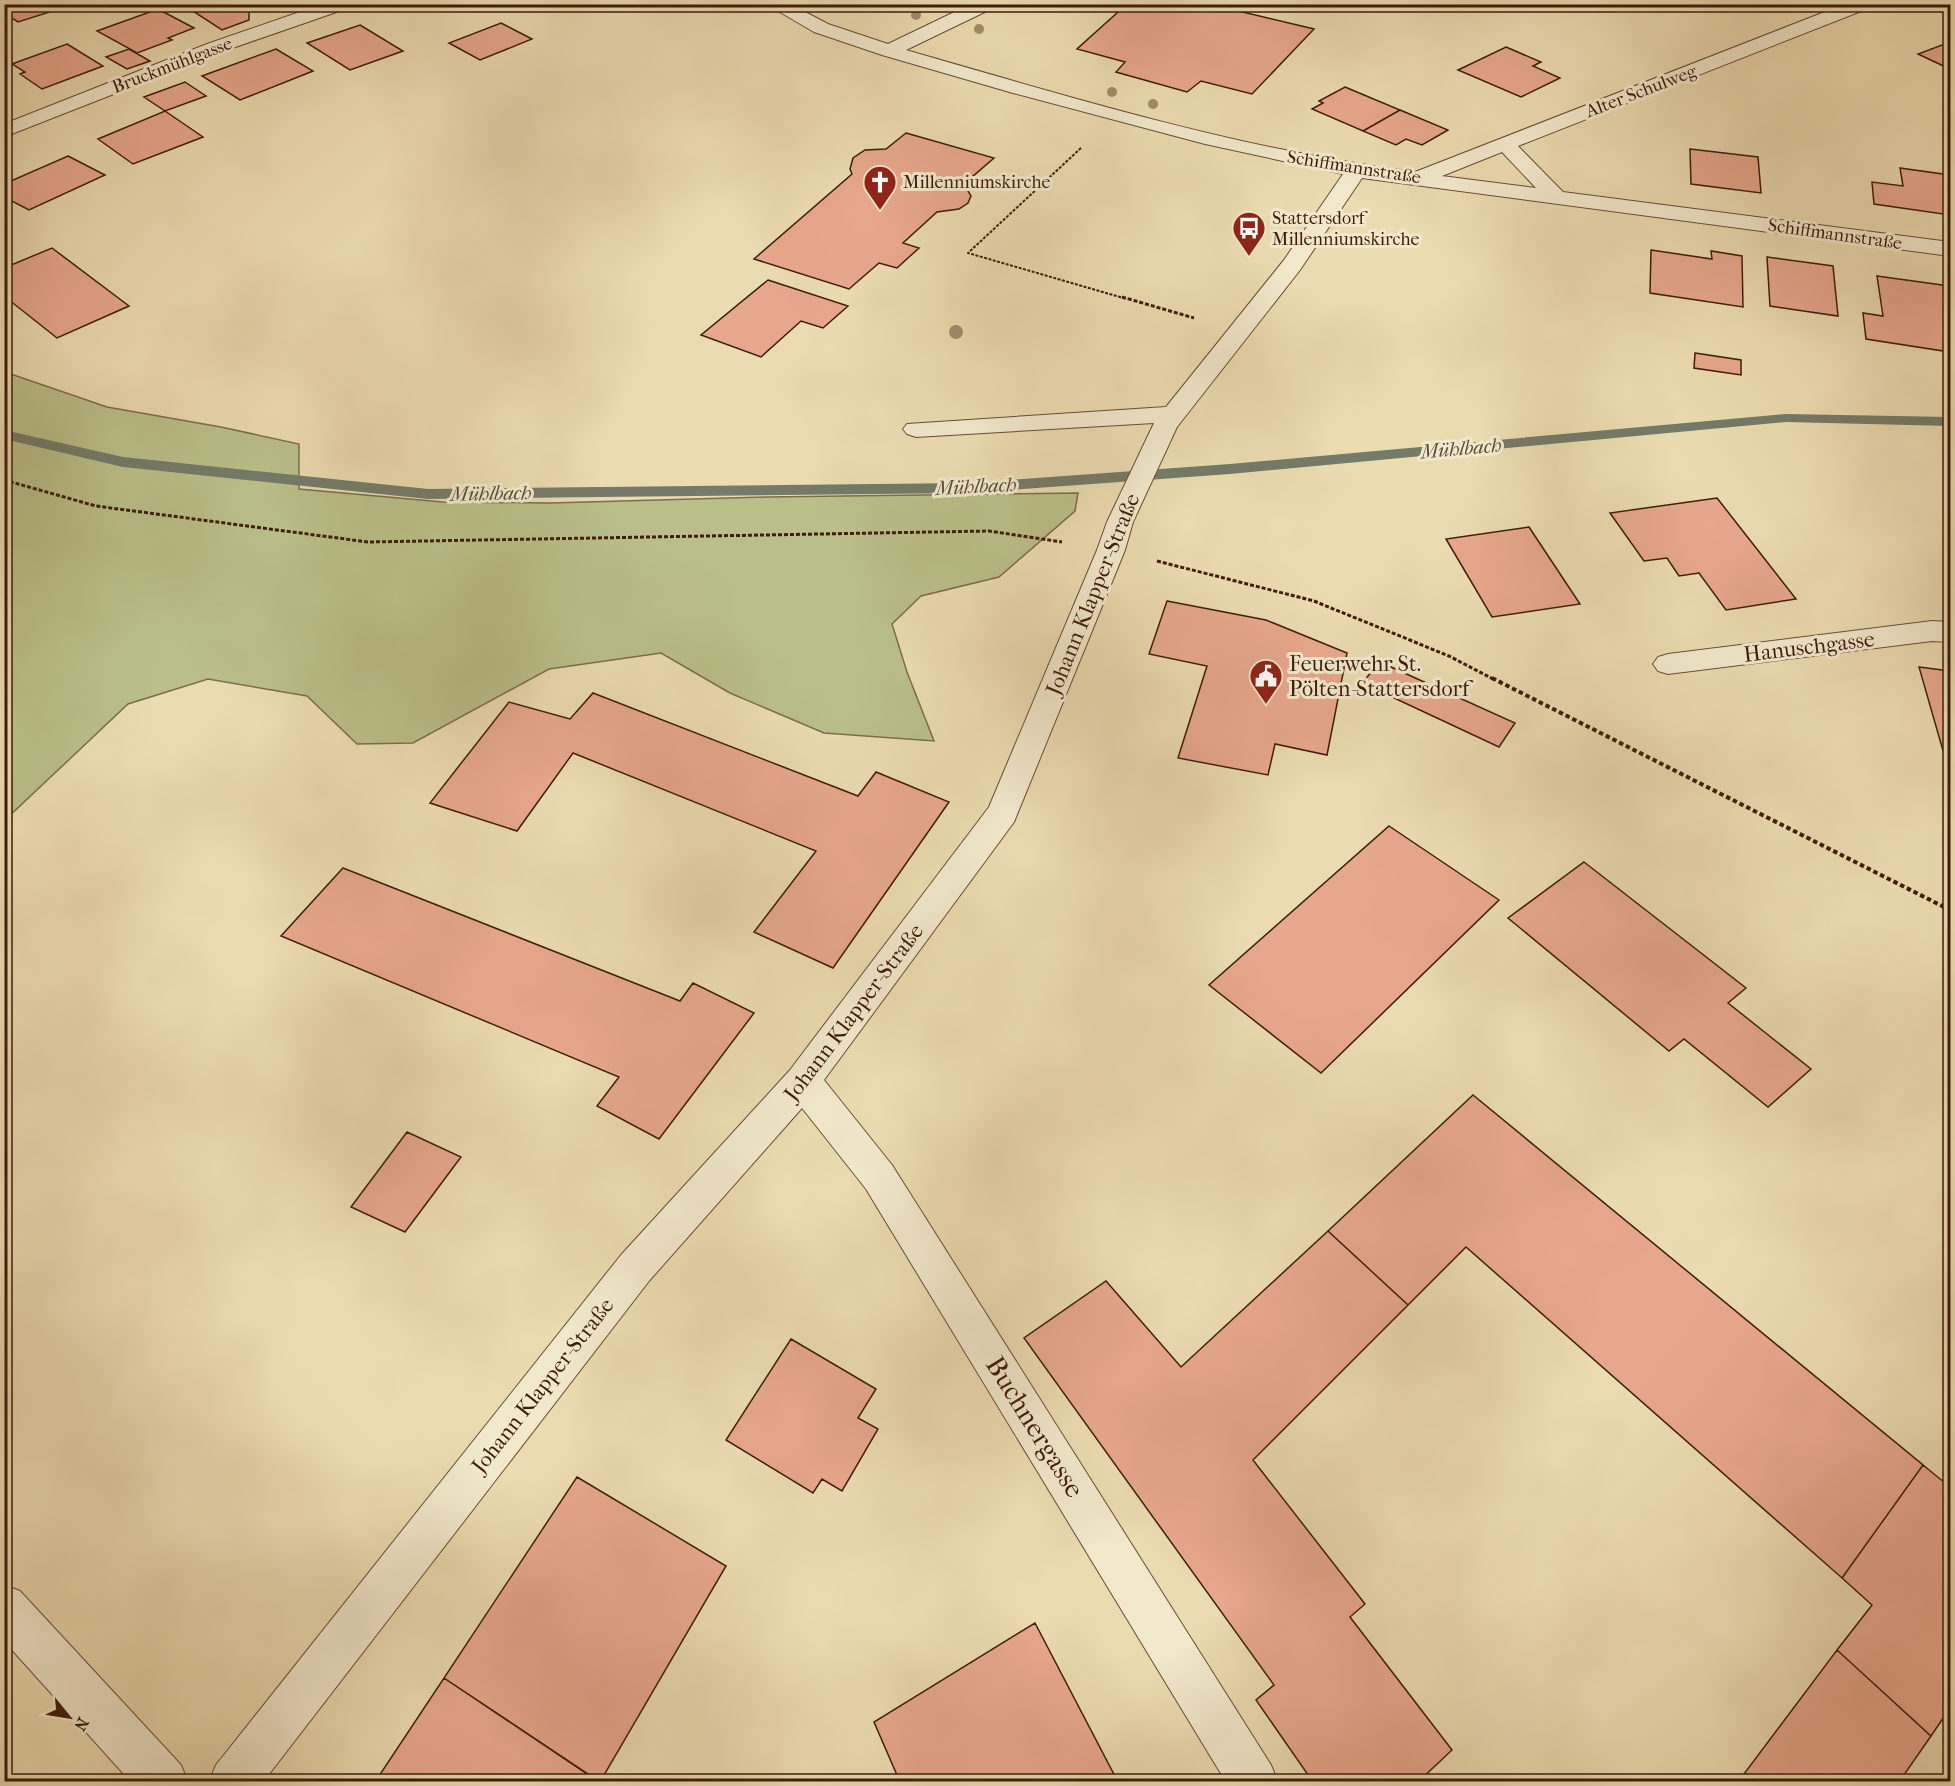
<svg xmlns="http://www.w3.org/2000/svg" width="1955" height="1786" viewBox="0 0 1955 1786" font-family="'IM FELL French Canon',serif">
<rect width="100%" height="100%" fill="#ebdbb0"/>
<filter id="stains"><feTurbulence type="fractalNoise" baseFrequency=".00333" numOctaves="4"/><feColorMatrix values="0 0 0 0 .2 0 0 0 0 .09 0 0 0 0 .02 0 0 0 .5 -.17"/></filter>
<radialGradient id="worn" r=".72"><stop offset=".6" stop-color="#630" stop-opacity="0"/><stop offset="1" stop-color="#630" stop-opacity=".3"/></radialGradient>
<path fill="#babf89" stroke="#7c6e4a" stroke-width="1.5" d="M 5,372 L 107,407 L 221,427 L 299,444 L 299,489 L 443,502 L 550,503 L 767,497 L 1078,493 L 1075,511 L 999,577 L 921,596 L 892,624 L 907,672 L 934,741 L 824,733 L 730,693 L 661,653 L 549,669 L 413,743 L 357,744 L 307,696 L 208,679 L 128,704 L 5,820 Z"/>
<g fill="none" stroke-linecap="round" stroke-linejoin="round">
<path fill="#747b6a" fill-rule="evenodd" d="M 1786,414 L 1950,417 L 1950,426 L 1786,422 L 1230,474 L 967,493 L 428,499 L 123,467 L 4,439 L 4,430 L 123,457 L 428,489 L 967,483 L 1230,464 Z"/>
</g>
<path fill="#e7a78c" stroke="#3d1c0b" stroke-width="1.5" d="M 12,4 L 52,4 L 59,9 L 18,22 L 4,13 L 4,10 L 15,6 Z
M 182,4 L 261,4 L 249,9 L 249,20 L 222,30 Z
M 507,4 L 536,4 L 518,11 Z
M 1127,4 L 1209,4 L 1314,29 L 1252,94 L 1201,81 L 1187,92 L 1116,72 L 1125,62 L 1077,49 Z
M 1930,4 L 1950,4 L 1950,15 L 1927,6 Z
M 158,9 L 194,28 L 168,38 L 172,40 L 137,53 L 97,31 Z
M 501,23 L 532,39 L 480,60 L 449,43 Z
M 360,25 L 403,51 L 350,70 L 307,43 Z
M 1950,42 L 1950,69 L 1918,54 Z
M 67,44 L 103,66 L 42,89 L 20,74 L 25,72 L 12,64 Z
M 1506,47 L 1541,62 L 1533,66 L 1560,78 L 1521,97 L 1458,70 Z
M 129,49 L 150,61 L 127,69 L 106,57 Z
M 276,49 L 313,71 L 240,100 L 202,76 Z
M 185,82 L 206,96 L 165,111 L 144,97 Z
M 1345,87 L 1400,110 L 1363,131 L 1312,109 L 1323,103 L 1319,101 Z
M 1400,110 L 1448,130 L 1422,145 L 1406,139 L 1396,145 L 1363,131 Z
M 165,111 L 203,137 L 133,164 L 98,139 Z
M 906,133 L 994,158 L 964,184 L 971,196 L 968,203 L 959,209 L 937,212 L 903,243 L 919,248 L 897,268 L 879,263 L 849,289 L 754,259 L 852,174 L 850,169 L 853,158 L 865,150 L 886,149 Z
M 1690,149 L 1758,157 L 1761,193 L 1691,184 Z
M 68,156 L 105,175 L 29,210 L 4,197 L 4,184 Z
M 1900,168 L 1950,175 L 1950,215 L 1874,204 L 1872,182 L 1903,186 Z
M 52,248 L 129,306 L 57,338 L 4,296 L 4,268 Z
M 1651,250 L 1712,259 L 1711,251 L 1742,256 L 1743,307 L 1650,293 Z
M 1767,257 L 1833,266 L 1838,316 L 1770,306 Z
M 1877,276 L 1949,286 L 1950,352 L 1866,339 L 1863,313 L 1883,316 Z
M 768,280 L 848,306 L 823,328 L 801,321 L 761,357 L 701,335 Z
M 1695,353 L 1741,360 L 1741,375 L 1694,368 Z
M 1717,498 L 1796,599 L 1726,610 L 1699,573 L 1679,576 L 1667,558 L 1644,561 L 1610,513 Z
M 1529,527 L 1580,604 L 1492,617 L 1446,539 Z
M 1167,601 L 1266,620 L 1347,653 L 1327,755 L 1275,744 L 1268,775 L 1178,758 L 1207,666 L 1149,654 Z
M 1380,662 L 1515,723 L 1499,747 L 1362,683 Z
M 1919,667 L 1950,671 L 1950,775 Z
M 593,693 L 858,796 L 876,772 L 949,802 L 833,968 L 754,932 L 816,851 L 573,753 L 517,831 L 430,803 L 509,702 L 570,719 Z
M 1389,826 L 1499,900 L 1321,1073 L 1209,985 Z
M 1584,862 L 1746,988 L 1728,1003 L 1811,1069 L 1768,1107 L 1684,1039 L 1669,1051 L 1508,918 Z
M 343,868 L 680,1001 L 693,983 L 754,1013 L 659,1139 L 597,1106 L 619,1077 L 281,936 Z
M 1473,1095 L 1923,1465 L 1842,1578 L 1466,1247 L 1408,1305 L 1328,1231 Z
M 407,1132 L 461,1157 L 405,1232 L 351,1207 Z
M 1328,1231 L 1408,1305 L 1253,1460 L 1365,1604 L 1350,1617 L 1452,1750 L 1418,1782 L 1313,1782 L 1256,1700 L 1274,1685 L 1024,1338 L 1106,1281 L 1181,1367 Z
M 791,1339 L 876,1389 L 858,1418 L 878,1429 L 842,1491 L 822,1479 L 813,1493 L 726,1440 Z
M 1923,1465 L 1950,1487 L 1950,1708 L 1931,1736 L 1837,1650 L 1872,1605 L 1842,1578 Z
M 577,1477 L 726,1566 L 600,1782 L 444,1678 Z
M 1035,1623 L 1118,1782 L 900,1782 L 874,1722 Z
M 1837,1650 L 1931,1736 L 1899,1782 L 1738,1782 Z
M 444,1678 L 599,1782 L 375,1782 Z"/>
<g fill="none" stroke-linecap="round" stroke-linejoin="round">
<defs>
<path id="minor" d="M 323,4 L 351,4 L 348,8 L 221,52 L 4,137 L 4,124 L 207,44 Z
M 766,4 L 790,4 L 828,24 L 888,44 L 971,4 L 996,4 L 993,8 L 906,50 C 1073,98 1242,150 1415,172 L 1845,4 L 1872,4 L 1869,8 L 1518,146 L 1563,192 L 1950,242 L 1950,256 L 1362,178 L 1300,270 L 1177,427 L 1133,522 L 1125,550 L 1014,822 L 824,1080 L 892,1165 L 1271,1765 L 1278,1782 L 1226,1782 L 866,1189 L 802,1108 L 649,1281 L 263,1782 L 209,1782 L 216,1765 L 621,1255 L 790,1070 L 989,807 L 1097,550 L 1107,522 L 1154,423 L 916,437 L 907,434 L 903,429 L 907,424 L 1166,407 L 1284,260 L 1343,174 L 1205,144 L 1013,93 L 882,55 L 814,32 ZM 1502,152 L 1536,188 L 1442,176 Z
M 1932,621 L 1950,622 L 1950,642 L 1932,641 L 1668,674 L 1658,671 L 1653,664 L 1658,657 L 1668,654 Z
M 4,1585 L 20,1591 L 181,1765 L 188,1782 L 131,1782 L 4,1641 Z"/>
</defs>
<use href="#minor" stroke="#684c34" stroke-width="2"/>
<path stroke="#3d1c0b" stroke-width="2" stroke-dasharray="3 1.5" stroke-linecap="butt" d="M 1081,148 L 968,253 L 1127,299"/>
<path stroke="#3d1c0b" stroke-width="3" stroke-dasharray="4 2" stroke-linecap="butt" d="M 1122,297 L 1194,318
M 4,480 L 96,506 L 368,542 L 989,531 L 1062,542
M 1157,561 L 1314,601 L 1449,656 L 1495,680"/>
<path stroke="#3d1c0b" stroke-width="4" stroke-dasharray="4.5 3" stroke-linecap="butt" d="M 1492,678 L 1950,910"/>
<use href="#minor" fill="#f2e8cc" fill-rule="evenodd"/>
</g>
<g fill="#a08d6a">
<circle cx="916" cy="15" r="5"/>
<circle cx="979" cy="29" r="5"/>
<circle cx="1112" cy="92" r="5"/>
<circle cx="1153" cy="104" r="5"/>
<circle cx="956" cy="332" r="7"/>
</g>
<defs>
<symbol id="church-pin" viewBox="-11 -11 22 30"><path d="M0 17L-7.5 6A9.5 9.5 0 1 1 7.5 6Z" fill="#8f2418" stroke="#f2e8cc"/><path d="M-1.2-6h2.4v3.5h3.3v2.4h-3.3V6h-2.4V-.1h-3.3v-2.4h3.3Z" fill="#fff"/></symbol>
<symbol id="bus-pin" viewBox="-11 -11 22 30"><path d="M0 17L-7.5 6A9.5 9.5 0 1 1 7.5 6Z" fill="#8f2418" stroke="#f2e8cc"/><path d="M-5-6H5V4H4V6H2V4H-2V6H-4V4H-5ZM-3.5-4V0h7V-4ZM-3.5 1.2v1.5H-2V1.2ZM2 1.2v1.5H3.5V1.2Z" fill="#fff"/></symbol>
<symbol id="civic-pin" viewBox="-11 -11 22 30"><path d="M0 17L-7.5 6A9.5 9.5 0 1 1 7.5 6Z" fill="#8f2418" stroke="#f2e8cc"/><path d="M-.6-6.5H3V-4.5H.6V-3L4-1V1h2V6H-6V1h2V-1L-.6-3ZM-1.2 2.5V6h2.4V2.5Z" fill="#fff"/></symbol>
</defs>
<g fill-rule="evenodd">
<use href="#church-pin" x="861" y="163" width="38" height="52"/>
<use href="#bus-pin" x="1230" y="209" width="38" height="52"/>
<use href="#civic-pin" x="1247" y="657" width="38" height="52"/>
</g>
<g text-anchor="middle" stroke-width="6" stroke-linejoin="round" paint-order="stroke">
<g font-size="18" fill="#3d1c0b" stroke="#f2e8cc">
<text transform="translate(172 65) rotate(-21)" y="6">Bruckmühlgasse</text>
<text transform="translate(1641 91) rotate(-21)" y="6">Alter Schulweg</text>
<text transform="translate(1354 167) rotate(9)" y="6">Schiffmannstraße</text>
<text transform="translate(1835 234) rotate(8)" y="6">Schiffmannstraße</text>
</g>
<g font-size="18" fill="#3d1c0b" stroke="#f2e8cc" text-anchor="start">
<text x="903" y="188">Millenniumskirche</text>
<text x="1272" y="224">Stattersdorf<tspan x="1272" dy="21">Millenniumskirche</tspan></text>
</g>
<g font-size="20" font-style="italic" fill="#584c3a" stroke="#f2e8cc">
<text transform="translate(1461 448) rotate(-5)" y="7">Mühlbach</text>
<text transform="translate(976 486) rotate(-3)" y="7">Mühlbach</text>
<text transform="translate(491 493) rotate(-1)" y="7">Mühlbach</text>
</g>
<g font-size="22" fill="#3d1c0b" stroke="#f2e8cc">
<text transform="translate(1092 594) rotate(-68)" y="8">Johann Klapper-Straße</text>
<text transform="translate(1809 646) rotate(-7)" y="8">Hanuschgasse</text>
<text transform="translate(853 1012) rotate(-53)" y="8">Johann Klapper-Straße</text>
<text transform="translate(542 1385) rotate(-52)" y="8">Johann Klapper-Straße</text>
</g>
<g font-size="22" fill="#3d1c0b" stroke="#f2e8cc" text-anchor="start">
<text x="1289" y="671">Feuerwehr St.<tspan x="1289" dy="25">Pölten-Stattersdorf</tspan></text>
</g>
<g font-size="27" fill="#3d1c0b" stroke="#f2e8cc">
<text transform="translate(1035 1427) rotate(58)" y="9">Buchnergasse</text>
</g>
</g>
<rect width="1955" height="1786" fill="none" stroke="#ebdbb0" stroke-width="24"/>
<rect x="6" y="6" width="1943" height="1774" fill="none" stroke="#3d1c0b" stroke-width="3"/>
<rect x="12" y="12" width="1931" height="1762" fill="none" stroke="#3d1c0b" stroke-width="1.5"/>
<g transform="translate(69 1717) rotate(120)" stroke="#f2e8cc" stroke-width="4.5" paint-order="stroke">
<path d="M0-4.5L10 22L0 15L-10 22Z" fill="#3d1c0b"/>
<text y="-9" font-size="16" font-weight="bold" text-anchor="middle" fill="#3d1c0b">N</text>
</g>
<rect width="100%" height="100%" filter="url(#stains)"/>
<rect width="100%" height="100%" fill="url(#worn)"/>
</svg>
